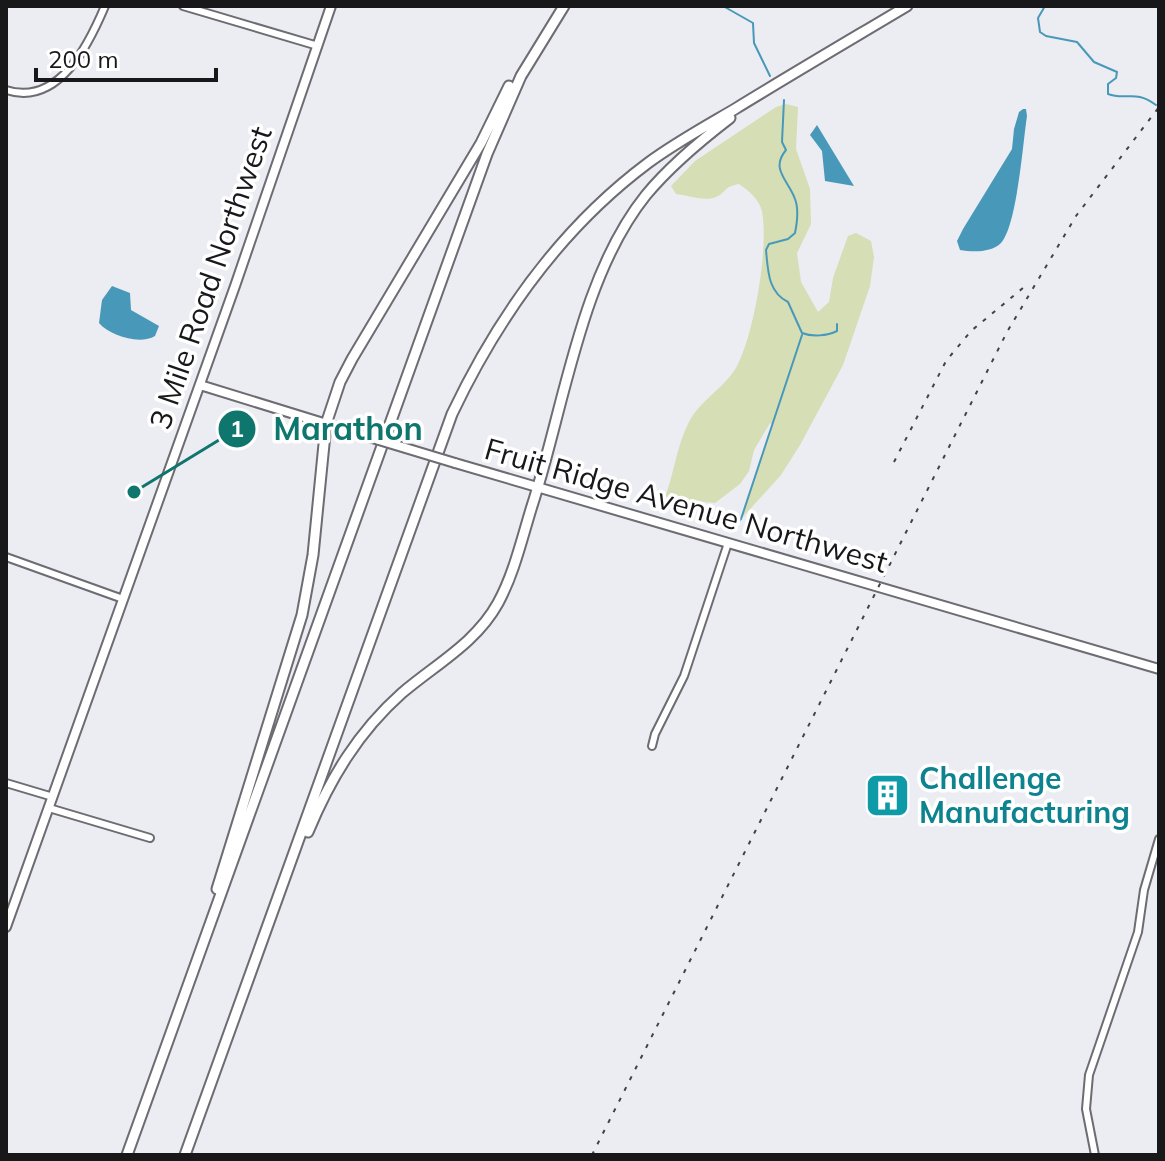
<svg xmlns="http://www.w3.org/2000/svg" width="1165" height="1161" viewBox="0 0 1165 1161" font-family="Mulish,sans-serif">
<rect width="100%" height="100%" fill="#ececf3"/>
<path fill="#d5deb4" d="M 786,104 L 798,107 L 796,149 L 810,189 L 811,224 L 797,253 L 801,282 L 818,312 L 829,302 L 833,278 L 848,236 L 856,233 L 871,241 L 874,257 L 870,286 L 843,365 L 800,445 L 781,475 L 741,519 L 772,425 L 770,423 L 754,450 L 749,471 L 740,484 L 715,503 L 704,502 L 681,510 L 669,508 L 664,500 C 674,475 676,448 688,424 C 699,401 723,389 736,368 C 754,336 769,247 762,211 C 759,199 748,190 739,184 C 723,187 727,192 716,197 C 706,202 687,195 676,194 L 671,186 L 695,161 L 776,107 Z"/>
<path fill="#4899b9" d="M 1023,109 L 1026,109 L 1027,116 C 1023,142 1017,226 1001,243 C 991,253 972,252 960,250 L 957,241 L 963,229 L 1012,149 L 1014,129 L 1019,112 Z
M 817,125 L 854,186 L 825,181 L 822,151 L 810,135 Z
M 112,286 L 130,293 L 131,310 L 159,326 L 155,336 C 140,345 110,336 99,323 L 102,300 Z"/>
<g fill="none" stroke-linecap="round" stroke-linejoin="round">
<path stroke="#4899b9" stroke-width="2" d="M 723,6 L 753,23 L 754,43 L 770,76
M 1045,6 L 1038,18 L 1040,32 L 1046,36 L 1077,42 L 1094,62 L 1117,72 L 1116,78 L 1108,84 L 1108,94 C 1126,101 1135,89 1156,105
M 784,100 L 782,142 L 786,150 C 770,169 788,180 795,199 C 799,209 797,223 795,233 L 788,239 L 769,244 L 766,250 C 768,271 768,292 788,302 L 802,333 C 812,337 827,336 837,331 L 837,324
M 703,517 L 736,524 L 741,519 L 802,335"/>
<defs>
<path id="minor" d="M 183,6 L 318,46
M 6,90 C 59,107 89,44 105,6
M 6,557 L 123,599
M 652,746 L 655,734 L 684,676 L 728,543
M 6,783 L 53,797
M 49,808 L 150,838
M 1095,1155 L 1086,1109 L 1089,1075 L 1138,932 L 1144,890 L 1159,839"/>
<path id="major" d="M 200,385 L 359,434
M 455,463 L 1159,669
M 6,927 L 235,286 L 331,6"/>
<path id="highway" d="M 308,832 C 330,779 358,732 402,693 C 436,664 476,643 498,603 C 514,574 522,538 532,506 C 564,408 580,277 646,195 C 670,166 700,141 730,118
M 217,889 L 302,615 L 313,555 L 326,424 L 340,382 L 352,359 L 481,143 L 509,86
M 127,1155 L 487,154 L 521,76 L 564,6
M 185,1155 L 452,414 C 498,317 561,228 648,163 C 675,143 706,126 735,109 C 792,74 850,40 907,6"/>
</defs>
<use href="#minor" stroke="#6c6c72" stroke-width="10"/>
<use href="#major" stroke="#6c6c72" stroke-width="12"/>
<use href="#highway" stroke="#6c6c72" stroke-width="13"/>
<use href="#minor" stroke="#fff" stroke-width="6"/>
<use href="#major" stroke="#fff" stroke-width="8"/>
<use href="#highway" stroke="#fff" stroke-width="9"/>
<path stroke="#424246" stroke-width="2" stroke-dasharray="4 8" stroke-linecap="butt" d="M 894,462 L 946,361 L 971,331 L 1029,283
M 592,1155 L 1007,332 L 1076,216 L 1159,107"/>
<defs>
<path id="major-bridge" d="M 359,434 L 455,463"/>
</defs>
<use href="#major-bridge" stroke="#6c6c72" stroke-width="12" stroke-linecap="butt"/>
<use href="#major-bridge" stroke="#fff" stroke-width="8"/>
</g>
<defs>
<symbol id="building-square" viewBox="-11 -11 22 22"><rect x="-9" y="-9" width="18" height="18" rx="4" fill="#0f9aa8" stroke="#fff"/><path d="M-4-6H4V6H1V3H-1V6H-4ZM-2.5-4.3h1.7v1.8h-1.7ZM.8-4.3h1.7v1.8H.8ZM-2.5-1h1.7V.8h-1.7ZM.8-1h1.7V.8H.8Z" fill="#fff"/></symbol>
</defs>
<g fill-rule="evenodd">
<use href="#building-square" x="862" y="770" width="51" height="51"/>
</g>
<g text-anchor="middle" stroke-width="7" stroke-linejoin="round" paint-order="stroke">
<g font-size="30" fill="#18181b" stroke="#fff">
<text transform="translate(211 278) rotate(-71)" y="10">3 Mile Road Northwest</text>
<text transform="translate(686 506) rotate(16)" y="10">Fruit Ridge Avenue Northwest</text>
</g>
<g font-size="30" font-weight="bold" fill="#0d838f" stroke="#fff" text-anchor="start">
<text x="919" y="789">Challenge<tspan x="919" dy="34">Manufacturing</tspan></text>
</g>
</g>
<path fill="none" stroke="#0f766e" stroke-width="3" d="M134 492L237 429"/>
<g fill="#0f766e" stroke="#fff" stroke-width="3">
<circle cx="134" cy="492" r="8"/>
<circle cx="237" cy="429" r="20"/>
</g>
<g font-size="24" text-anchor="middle" font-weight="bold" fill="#fff">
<text x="237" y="437">1</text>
</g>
<g font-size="32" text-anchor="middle" font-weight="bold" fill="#0f766e" stroke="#fff" stroke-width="7" stroke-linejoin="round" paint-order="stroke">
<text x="348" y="440">Marathon</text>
</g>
<rect width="1165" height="1161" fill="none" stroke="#18181b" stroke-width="16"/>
<path d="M36 68v12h180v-12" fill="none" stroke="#18181b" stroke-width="4"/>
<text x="48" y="68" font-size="24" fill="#18181b" stroke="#ffffff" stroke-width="6" paint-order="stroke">200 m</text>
</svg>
